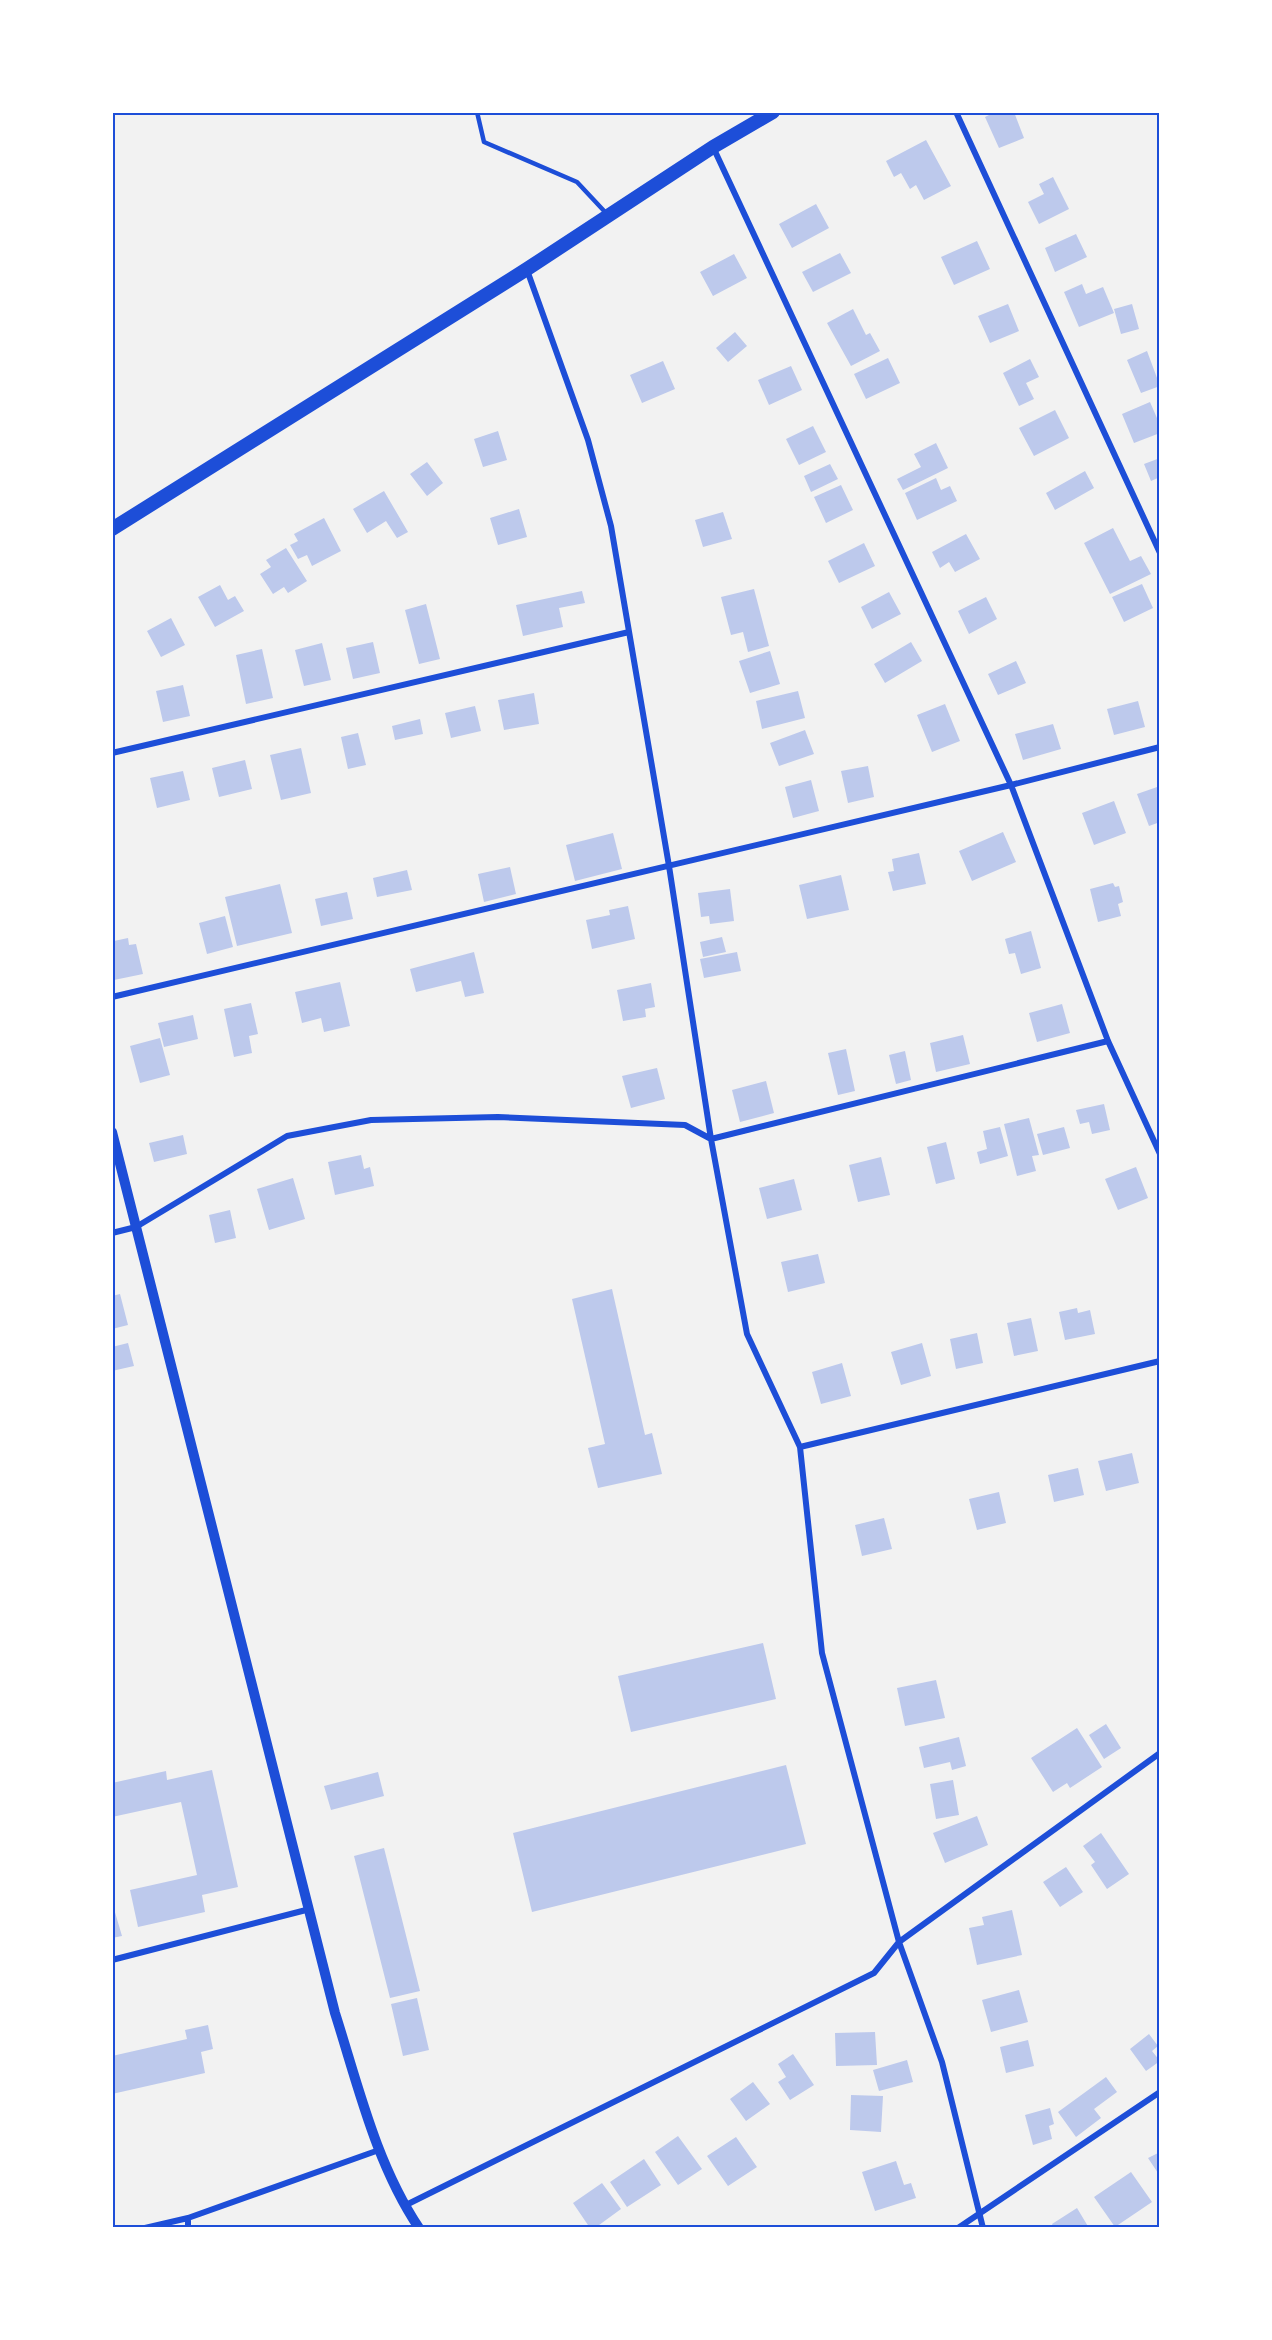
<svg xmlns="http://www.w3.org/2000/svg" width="1272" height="2340" viewBox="0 0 1272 2340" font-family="Raleway,sans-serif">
<rect width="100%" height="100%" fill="#f2f2f2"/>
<path fill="#bdc9ec" d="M 995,112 L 1014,112 L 1024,138 L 999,148 L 985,117 Z
M 926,140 L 951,186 L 924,200 L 916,185 L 910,189 L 901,173 L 894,177 L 886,161 Z
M 1053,177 L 1069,209 L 1039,224 L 1028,202 L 1044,194 L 1039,184 Z
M 816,204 L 829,228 L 792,248 L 779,224 Z
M 1076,234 L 1087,257 L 1055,272 L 1045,248 Z
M 977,241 L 990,269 L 954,285 L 941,257 Z
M 840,253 L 851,273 L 813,292 L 802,272 Z
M 734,254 L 747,278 L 713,296 L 700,272 Z
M 1082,284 L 1086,294 L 1103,287 L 1114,313 L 1079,327 L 1064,292 Z
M 1008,304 L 1019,331 L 990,343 L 978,316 Z
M 1132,304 L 1139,329 L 1121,334 L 1114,309 Z
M 853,309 L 866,335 L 870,333 L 880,351 L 851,366 L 827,323 Z
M 735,332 L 747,346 L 728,362 L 716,348 Z
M 1147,351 L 1160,386 L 1141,393 L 1127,360 Z
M 888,358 L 900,383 L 866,399 L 854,374 Z
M 1030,359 L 1039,377 L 1026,383 L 1034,399 L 1019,406 L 1003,373 Z
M 663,361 L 675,389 L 642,403 L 630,375 Z
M 791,366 L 802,390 L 769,405 L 758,380 Z
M 1150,402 L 1160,425 L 1160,433 L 1134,443 L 1122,414 Z
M 1055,410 L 1069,438 L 1034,456 L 1019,428 Z
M 813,426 L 826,452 L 799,465 L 786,439 Z
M 498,431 L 507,460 L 483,467 L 474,439 Z
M 936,443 L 948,468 L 903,490 L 897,479 L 921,467 L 914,454 Z
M 1160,458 L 1160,477 L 1151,481 L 1144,464 Z
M 427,462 L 443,483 L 427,496 L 410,474 Z
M 830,464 L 838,479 L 811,492 L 804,476 Z
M 1085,471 L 1094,488 L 1055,510 L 1046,493 Z
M 936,478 L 941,490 L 950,486 L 957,501 L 917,520 L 905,493 Z
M 841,485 L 853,510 L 826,523 L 814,497 Z
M 384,491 L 408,532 L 397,538 L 386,521 L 367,533 L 353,509 Z
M 519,509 L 527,537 L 498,545 L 490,518 Z
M 723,512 L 732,539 L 703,547 L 695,520 Z
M 324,518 L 341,551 L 312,566 L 307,555 L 298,559 L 290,545 L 298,541 L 294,534 Z
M 1113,528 L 1130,561 L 1141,556 L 1151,574 L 1110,594 L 1084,543 Z
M 966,534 L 980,559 L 955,572 L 949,562 L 940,568 L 932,552 Z
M 864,543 L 875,566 L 839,583 L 828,561 Z
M 286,548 L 307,581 L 288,593 L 284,587 L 273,594 L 260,574 L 271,567 L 266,560 Z
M 1142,584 L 1153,608 L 1124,622 L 1112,597 Z
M 220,585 L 228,600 L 235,596 L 244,611 L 215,627 L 198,597 Z
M 754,589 L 769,646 L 748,652 L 743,632 L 731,635 L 721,597 Z
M 582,591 L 585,603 L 559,608 L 563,627 L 523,636 L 516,605 Z
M 889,592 L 901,614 L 872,629 L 861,607 Z
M 986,597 L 997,619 L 969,634 L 958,611 Z
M 426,604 L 440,659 L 419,664 L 405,610 Z
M 171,618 L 185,645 L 161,657 L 147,631 Z
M 373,642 L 380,673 L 353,679 L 346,648 Z
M 911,642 L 922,661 L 885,683 L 874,664 Z
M 322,643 L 331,680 L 304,686 L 295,650 Z
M 262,649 L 273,698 L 246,704 L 236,655 Z
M 770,651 L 780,684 L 750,693 L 739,661 Z
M 1016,661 L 1026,683 L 998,695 L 988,674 Z
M 183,685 L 190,716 L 163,722 L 156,691 Z
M 798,691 L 805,718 L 762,729 L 756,701 Z
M 534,693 L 539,724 L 504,730 L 498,700 Z
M 1138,701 L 1145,727 L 1114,735 L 1107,709 Z
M 945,704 L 960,741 L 932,752 L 917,715 Z
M 475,706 L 481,731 L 451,738 L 445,713 Z
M 420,719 L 423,734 L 395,740 L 392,726 Z
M 1053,724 L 1061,749 L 1023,760 L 1015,734 Z
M 805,730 L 814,754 L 779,766 L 770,743 Z
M 358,733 L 366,765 L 348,769 L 341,737 Z
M 301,748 L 311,793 L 281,800 L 270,755 Z
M 245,760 L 252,789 L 219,797 L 212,768 Z
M 868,766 L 874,797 L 848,803 L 841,771 Z
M 183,771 L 190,800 L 157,808 L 150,778 Z
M 811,780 L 819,811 L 793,818 L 785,787 Z
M 1160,786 L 1160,822 L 1149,826 L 1137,794 Z
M 1114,801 L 1126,833 L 1094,845 L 1082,813 Z
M 1003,832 L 1016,862 L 972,881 L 959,851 Z
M 613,833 L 622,869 L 575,881 L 566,845 Z
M 919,853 L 926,884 L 893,891 L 888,872 L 894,871 L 892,859 Z
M 510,867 L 516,894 L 484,902 L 478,874 Z
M 407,870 L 412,890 L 377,897 L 373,878 Z
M 841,875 L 849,910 L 807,919 L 799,885 Z
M 1113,883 L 1115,887 L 1119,886 L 1123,902 L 1118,904 L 1121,916 L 1098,922 L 1090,889 Z
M 280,884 L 292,933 L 237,946 L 225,897 Z
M 730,889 L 734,921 L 710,924 L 709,916 L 701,917 L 698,893 Z
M 347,892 L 353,919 L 321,926 L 315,899 Z
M 628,906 L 635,939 L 592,949 L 586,920 L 610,915 L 609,910 Z
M 225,916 L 233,947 L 207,954 L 199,923 Z
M 1031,931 L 1041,968 L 1021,974 L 1015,953 L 1009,954 L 1005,939 Z
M 722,937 L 726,952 L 703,957 L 700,942 Z
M 128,938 L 129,945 L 136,944 L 143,974 L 114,980 L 114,941 Z
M 474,952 L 484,993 L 465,997 L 461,981 L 416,992 L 410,969 Z
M 737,952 L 741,971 L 704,978 L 700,959 Z
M 340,982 L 350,1026 L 324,1032 L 321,1018 L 302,1023 L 295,992 Z
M 651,983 L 655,1007 L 645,1009 L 646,1017 L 623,1021 L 617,990 Z
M 251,1003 L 258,1034 L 249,1036 L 252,1053 L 234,1057 L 224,1009 Z
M 1062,1004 L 1070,1033 L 1037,1042 L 1029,1013 Z
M 193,1015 L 198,1039 L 164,1047 L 158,1023 Z
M 963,1035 L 970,1064 L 936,1072 L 930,1043 Z
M 160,1038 L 170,1075 L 140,1083 L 130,1046 Z
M 846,1049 L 855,1091 L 838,1095 L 828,1053 Z
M 905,1051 L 911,1080 L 896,1084 L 889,1055 Z
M 657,1068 L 665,1099 L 631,1108 L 622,1076 Z
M 766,1081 L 774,1113 L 740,1122 L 732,1090 Z
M 1104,1104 L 1110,1130 L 1092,1134 L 1089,1122 L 1080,1124 L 1076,1110 Z
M 1029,1118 L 1039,1155 L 1032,1156 L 1036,1171 L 1017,1176 L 1004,1124 Z
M 1000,1127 L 1008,1156 L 980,1164 L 977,1152 L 987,1149 L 983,1131 Z
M 1064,1127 L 1070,1148 L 1043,1155 L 1037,1134 Z
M 183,1135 L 187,1154 L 154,1162 L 149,1143 Z
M 946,1142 L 955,1179 L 936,1184 L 927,1147 Z
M 361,1155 L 364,1169 L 370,1167 L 374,1186 L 335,1195 L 328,1162 Z
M 881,1157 L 890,1195 L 858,1202 L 849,1165 Z
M 1136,1167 L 1148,1198 L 1118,1210 L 1105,1179 Z
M 293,1178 L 305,1219 L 269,1230 L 257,1189 Z
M 794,1179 L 802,1210 L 767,1219 L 759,1188 Z
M 230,1210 L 236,1238 L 215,1243 L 209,1215 Z
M 818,1254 L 825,1283 L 788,1292 L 781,1262 Z
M 612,1289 L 645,1435 L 652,1433 L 662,1474 L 598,1488 L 588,1448 L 605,1444 L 572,1299 Z
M 120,1294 L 128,1325 L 112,1329 L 112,1296 Z
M 1077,1308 L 1078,1313 L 1090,1310 L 1095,1334 L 1065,1340 L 1059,1312 Z
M 1031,1318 L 1038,1351 L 1014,1356 L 1007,1323 Z
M 977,1333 L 983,1363 L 956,1369 L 950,1339 Z
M 128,1343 L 134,1366 L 112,1371 L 112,1347 Z
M 922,1343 L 931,1376 L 901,1385 L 891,1352 Z
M 842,1363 L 851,1396 L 821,1404 L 812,1372 Z
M 1132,1453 L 1139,1483 L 1106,1491 L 1098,1461 Z
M 1078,1468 L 1084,1495 L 1054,1502 L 1048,1475 Z
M 999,1492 L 1006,1523 L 977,1530 L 969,1499 Z
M 884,1518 L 892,1549 L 862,1556 L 855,1525 Z
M 763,1643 L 776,1699 L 631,1732 L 618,1676 Z
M 936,1680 L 945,1718 L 905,1726 L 897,1688 Z
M 1106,1724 L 1121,1748 L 1104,1759 L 1089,1735 Z
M 1077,1728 L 1102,1767 L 1070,1788 L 1067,1783 L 1053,1792 L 1031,1758 Z
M 959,1737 L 966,1766 L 952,1770 L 950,1762 L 924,1768 L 919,1747 Z
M 786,1765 L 806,1844 L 532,1912 L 513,1833 Z
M 212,1770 L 238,1887 L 202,1895 L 205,1912 L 138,1927 L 130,1890 L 197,1875 L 181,1802 L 112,1817 L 112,1783 L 166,1771 L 167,1780 Z
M 378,1772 L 384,1796 L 331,1810 L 324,1786 Z
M 953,1780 L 959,1815 L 936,1819 L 930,1784 Z
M 977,1816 L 988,1845 L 945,1863 L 933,1833 Z
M 1101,1833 L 1129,1874 L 1107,1889 L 1091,1865 L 1095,1862 L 1083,1846 Z
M 384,1848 L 420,1991 L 390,1998 L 354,1856 Z
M 1066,1867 L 1083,1892 L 1060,1907 L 1043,1882 Z
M 112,1902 L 122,1936 L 112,1938 Z
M 1012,1910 L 1022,1955 L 977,1965 L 969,1928 L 984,1925 L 982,1917 Z
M 1019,1990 L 1028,2022 L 991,2032 L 982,2000 Z
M 417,1998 L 429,2050 L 403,2056 L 391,2004 Z
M 208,2025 L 213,2049 L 201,2052 L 205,2073 L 112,2094 L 112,2056 L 187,2039 L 185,2030 Z
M 875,2032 L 877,2065 L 836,2066 L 835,2033 Z
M 1149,2034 L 1158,2046 L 1152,2051 L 1160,2061 L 1146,2071 L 1130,2049 Z
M 1028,2040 L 1034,2066 L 1006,2073 L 1000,2047 Z
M 793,2054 L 814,2085 L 790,2100 L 778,2082 L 786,2077 L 778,2064 Z
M 907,2060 L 913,2082 L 879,2091 L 873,2070 Z
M 1106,2077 L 1117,2092 L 1094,2109 L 1101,2118 L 1076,2137 L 1058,2112 Z
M 753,2082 L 770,2104 L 746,2121 L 730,2099 Z
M 851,2095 L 883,2096 L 881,2132 L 850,2130 Z
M 1050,2108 L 1054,2124 L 1049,2126 L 1052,2139 L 1033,2145 L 1025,2115 Z
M 678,2136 L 702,2169 L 678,2185 L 655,2152 Z
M 736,2137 L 757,2167 L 728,2186 L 707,2156 Z
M 1160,2152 L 1160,2176 L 1148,2158 Z
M 644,2159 L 661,2185 L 627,2207 L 610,2182 Z
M 896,2161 L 904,2185 L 911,2183 L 916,2198 L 875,2211 L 862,2172 Z
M 1131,2172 L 1152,2202 L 1115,2227 L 1094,2197 Z
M 602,2183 L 621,2209 L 595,2228 L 590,2228 L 573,2203 Z
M 1077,2208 L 1089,2228 L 1054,2228 L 1052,2224 Z"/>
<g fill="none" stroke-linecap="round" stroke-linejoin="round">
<path stroke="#1d4ed8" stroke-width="4.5" d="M 477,112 L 484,142 L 577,182 L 606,213"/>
<path stroke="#1d4ed8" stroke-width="6" d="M 956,112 L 1160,553
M 713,147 L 1011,785 L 1108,1041 L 1160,1154
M 527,270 L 588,440 L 611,526 L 669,866 L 711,1139 L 747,1334 L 800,1447 L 822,1653 L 899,1942 L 942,2062 L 983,2228
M 112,753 L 629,632
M 112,997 L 1011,785 L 1160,747
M 112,1233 L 136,1227 L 287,1136 L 371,1120 L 498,1117 L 685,1125 L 711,1139 L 1108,1041
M 800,1447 L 1160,1361
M 112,1960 L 310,1909
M 404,2206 L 874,1973 L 899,1942 L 1160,1753
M 145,2228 L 188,2218 L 379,2150
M 188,2228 L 188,2218
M 958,2228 L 1160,2092"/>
<path stroke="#1d4ed8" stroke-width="10" d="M 112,1132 L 335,2013 C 358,2085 376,2164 419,2228"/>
<path stroke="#1d4ed8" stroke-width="14" d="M 112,529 L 527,269 L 713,147 L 773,112"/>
</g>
<rect width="1272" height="2340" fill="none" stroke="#ffffff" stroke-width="228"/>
<rect x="114" y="114" width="1044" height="2112" fill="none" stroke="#1d4ed8" stroke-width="2"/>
</svg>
